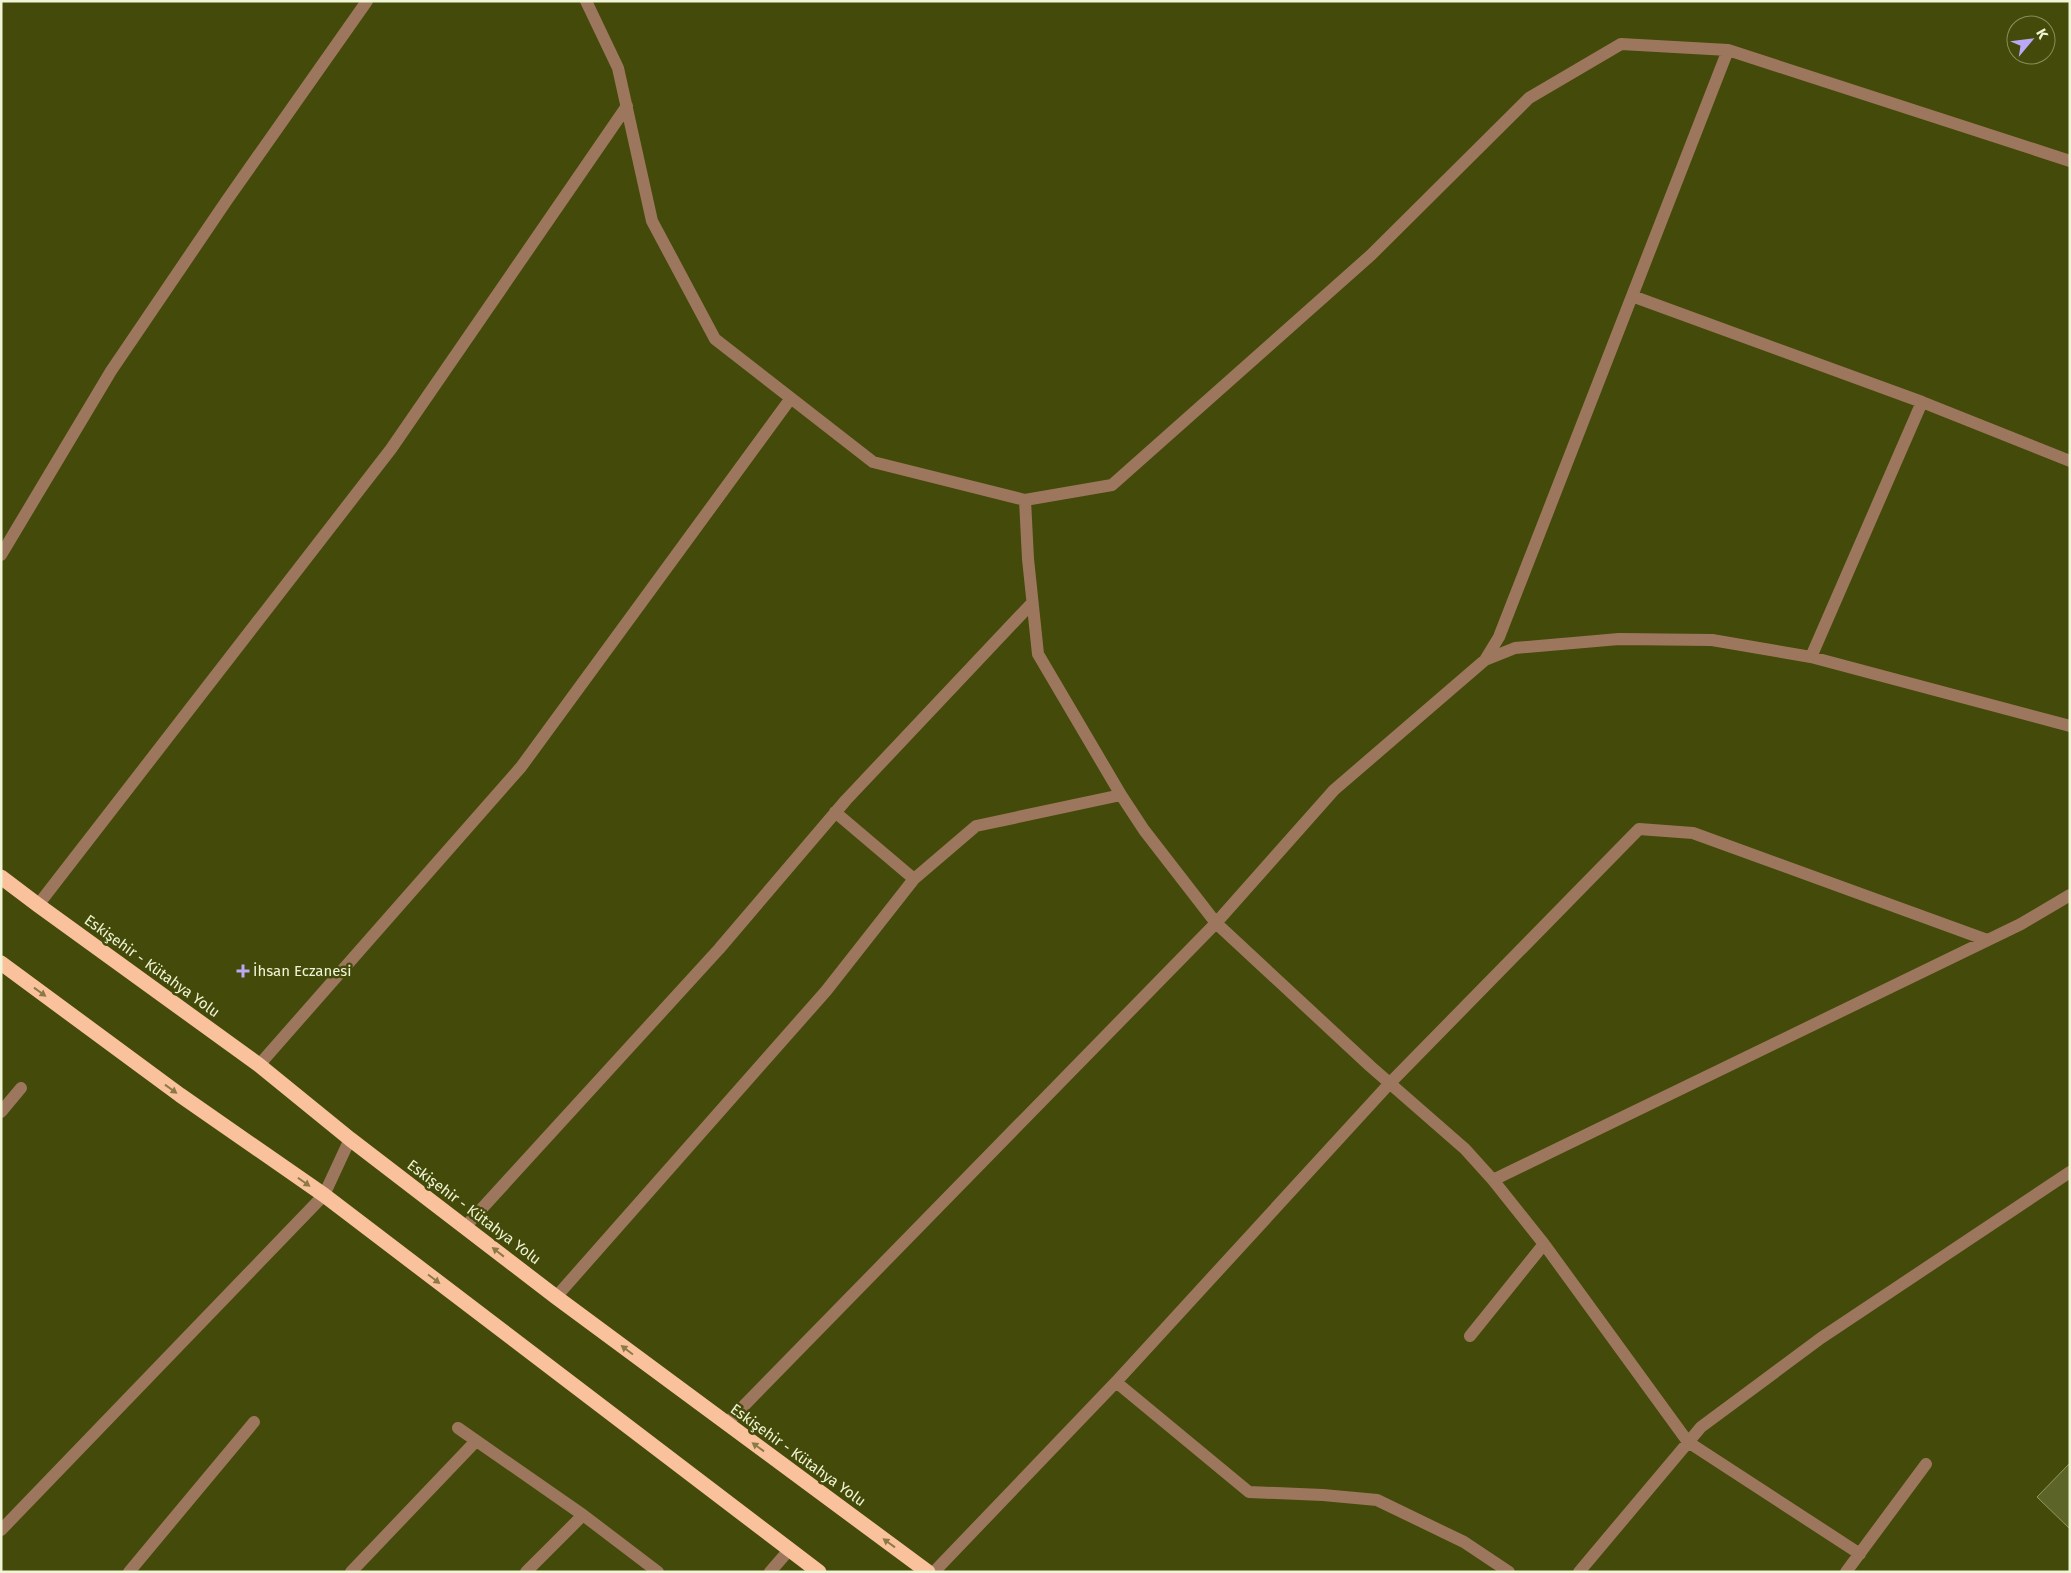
<svg xmlns="http://www.w3.org/2000/svg" width="2071" height="1573" viewBox="0 0 2071 1573" font-family="'Fira Sans',sans-serif">
<rect width="100%" height="100%" fill="#444a09"/>
<path fill="#5c6428" stroke="#919a5d" d="M 2070,1463 L 2070,1529 L 2037,1497 Z"/>
<g fill="none" stroke-linecap="round" stroke-linejoin="round">
<path stroke="#9d775d" stroke-width="12" d="M 586,1 L 618,68 L 652,221 L 715,339 L 873,462 L 1025,500 L 1112,485 L 1371,255 L 1529,98 L 1621,44 L 1728,50
M 1632,296 L 1922,402
M 1025,500 L 1028,559 L 1038,654 L 1121,795 L 1144,830 L 1216,923 L 1370,1066 L 1465,1149 L 1493,1180 L 1544,1244 L 1688,1442 L 1860,1554
M 1,555 L 111,371 L 227,200 L 367,1
M 1811,657 L 1922,402 L 2070,461
M 1485,660 L 1515,648 L 1619,639 L 1712,640 L 1811,657 L 2070,726
M 914,879 L 976,826 L 1121,795
M 38,905 L 391,449 L 627,106
M 259,1065 L 521,767 L 791,398
M 1,1112 L 21,1088
M 1493,1180 L 2021,924 L 2070,895
M 465,1227 L 719,949 L 846,800 L 1032,603
M 556,1297 L 826,991 L 914,879 L 835,812
M 1470,1336 L 1544,1244
M 1116,1382 L 1249,1492 L 1323,1495 L 1377,1500 L 1464,1542 L 1509,1572
M 726,1424 L 1216,923 L 1334,790 L 1485,660 L 1499,637 L 1728,50 L 2070,161
M 458,1428 L 583,1515 L 658,1572
M 1,1530 L 324,1195 L 350,1139
M 129,1572 L 254,1422
M 351,1572 L 476,1441
M 526,1572 L 583,1515
M 770,1572 L 789,1550
M 934,1572 L 1116,1382 L 1390,1083 L 1639,829 L 1693,833 L 1987,940
M 1579,1572 L 1701,1427 L 1821,1338 L 2070,1172
M 1846,1572 L 1926,1464"/>
<path stroke="#f9c29d" stroke-width="15" d="M 1,877 L 38,905 L 259,1065 L 350,1139 L 556,1297 L 928,1572
M 1,963 L 180,1095 L 324,1195 L 819,1572"/>
</g>
<defs><path id="oneway-solid" d="M-6-.8H1V-3.2L6.5 0L1 3.2V.8H-6Z" transform="scale(1.25)"/></defs>
<g fill="#8c7a44">
<use href="#oneway-solid" transform="translate(40 992) rotate(36)"/>
<use href="#oneway-solid" transform="translate(171 1089) rotate(36)"/>
<use href="#oneway-solid" transform="translate(304 1182) rotate(35)"/>
<use href="#oneway-solid" transform="translate(498 1252) rotate(-142)"/>
<use href="#oneway-solid" transform="translate(434 1279) rotate(37)"/>
<use href="#oneway-solid" transform="translate(627 1350) rotate(-143)"/>
<use href="#oneway-solid" transform="translate(758 1447) rotate(-144)"/>
<use href="#oneway-solid" transform="translate(889 1543) rotate(-144)"/>
</g>
<path fill="#bca9f5" stroke="#444a09" stroke-width="2" d="M240.5 963.5h5v5h5v5h-5v5h-5v-5h-5v-5h5z"/>
<g text-anchor="middle" stroke-width="5" stroke-linejoin="round" paint-order="stroke">
<g font-size="15" fill="#f0f5d6" stroke="#444a09">
<text transform="translate(152 966) rotate(36)" y="5">Eskişehir - Kütahya Yolu</text>
<text transform="translate(474 1212) rotate(37)" y="5">Eskişehir - Kütahya Yolu</text>
<text transform="translate(798 1455) rotate(36)" y="5">Eskişehir - Kütahya Yolu</text>
</g>
<g font-size="15" fill="#f0f5d6" stroke="#444a09" text-anchor="start">
<text x="253" y="976">İhsan Eczanesi</text>
</g>
</g>
<rect width="2071" height="1573" fill="none" stroke="#f0f5d6" stroke-width="5"/>
<g transform="translate(2031 40) rotate(61)"><circle r="24" fill="#444a09" stroke="#898e5b"/>
<path d="M0-4L9 19L0 12L-9 19Z" fill="#bca9f5"/>
<text y="-8" font-size="14" font-weight="bold" text-anchor="middle" fill="#f0f5d6">K</text>
</g>
</svg>
